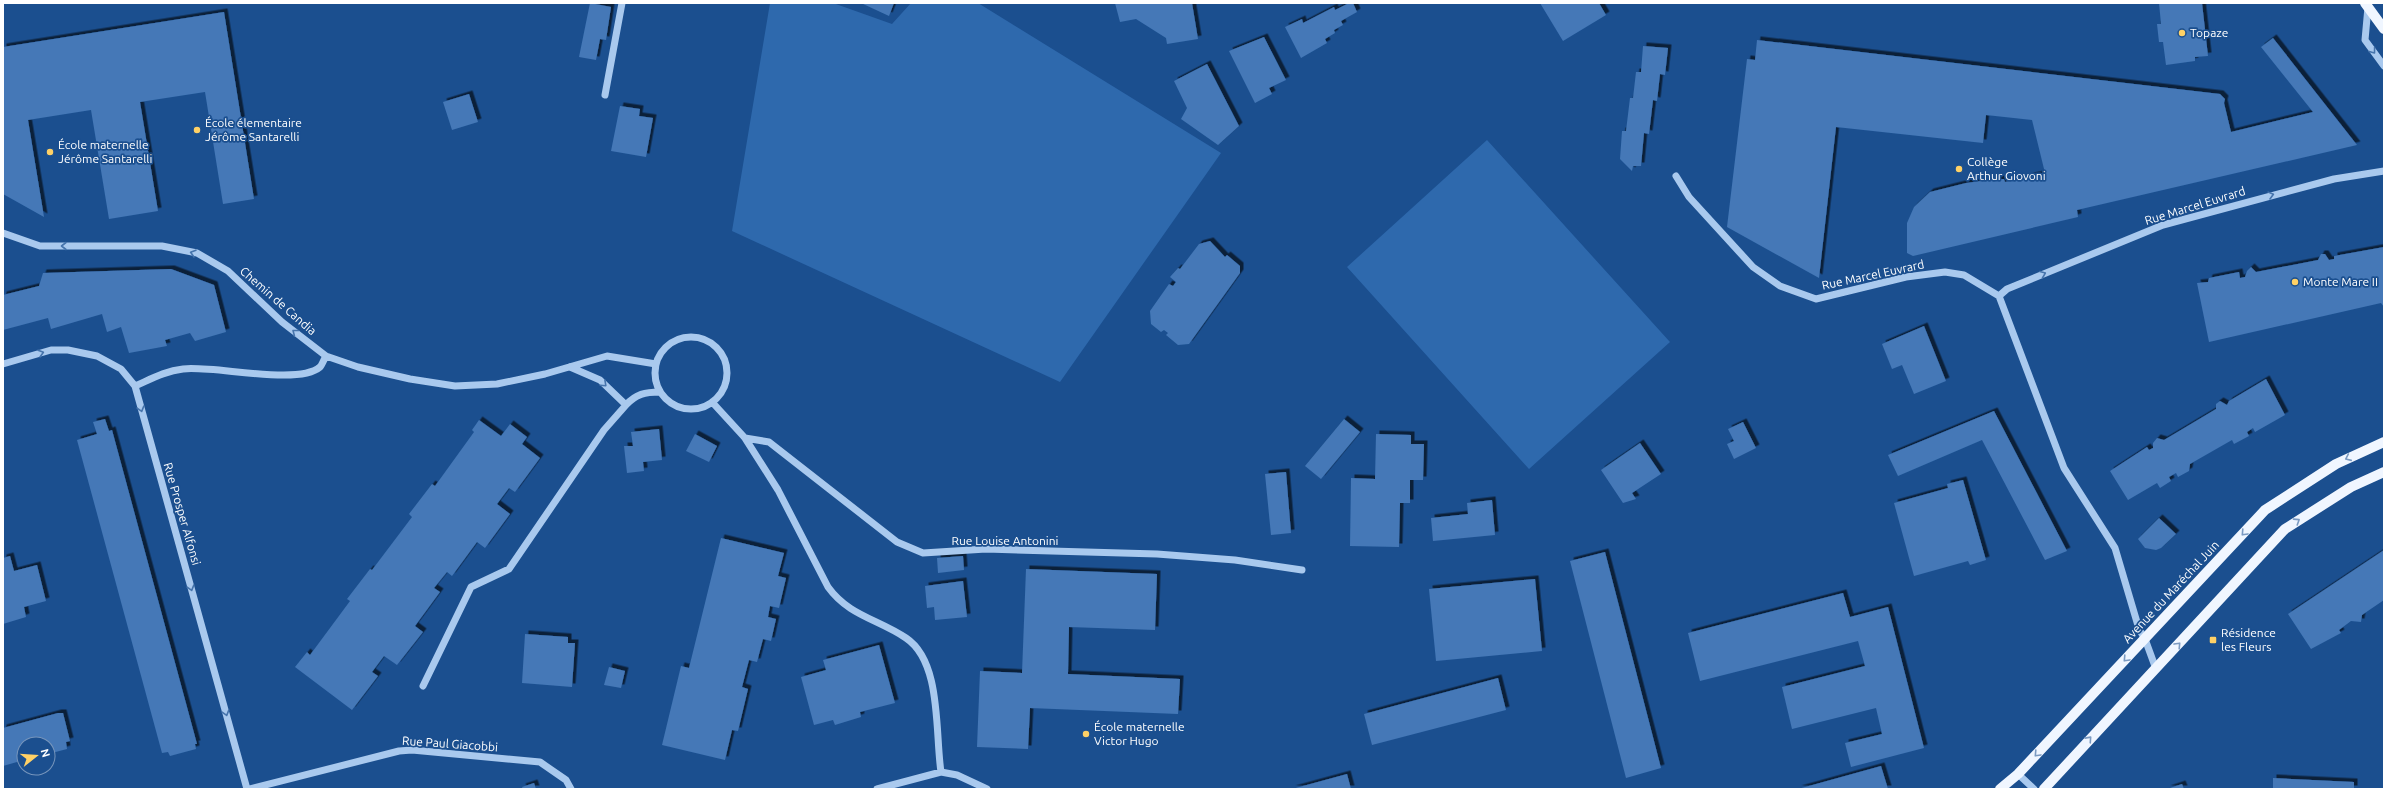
<svg xmlns="http://www.w3.org/2000/svg" width="2387" height="792" viewBox="0 0 2387 792" font-family="Ubuntu,sans-serif">
<defs>
<filter id="shadow"><feDropShadow dx="3.5" dy="-3.5" stdDeviation="0" flood-color="#0009"/></filter>
</defs>
<rect width="100%" height="100%" fill="#1b4f8f"/>
<path fill="#2e69ad" d="M 770,3 L 833,3 L 892,24 L 911,3 L 978,3 L 1221,153 L 1060,382 L 732,231 Z
M 1487,140 L 1670,342 L 1529,469 L 1347,267 Z"/>
<path fill="#4478b7" filter="url(#shadow)" d="M 590,3 L 611,7 L 606,40 L 600,39 L 596,60 L 579,57 Z
M 861,3 L 894,3 L 889,16 Z
M 1115,3 L 1192,3 L 1198,39 L 1167,44 L 1166,38 L 1136,19 L 1120,22 Z
M 1349,3 L 1353,3 L 1357,12 L 1341,21 L 1343,25 L 1334,30 L 1335,33 L 1325,39 L 1327,43 L 1301,58 L 1285,27 L 1302,19 L 1303,23 L 1334,7 L 1335,10 Z
M 1540,3 L 1599,3 L 1606,15 L 1563,41 Z
M 2159,3 L 2202,3 L 2208,56 L 2195,57 L 2195,61 L 2166,65 L 2163,42 L 2159,42 L 2157,24 L 2161,24 Z
M 224,12 L 254,199 L 223,204 L 205,92 L 140,102 L 158,211 L 109,219 L 91,110 L 28,120 L 44,217 L 3,194 L 3,47 Z
M 1264,37 L 1286,80 L 1269,88 L 1272,94 L 1255,103 L 1229,51 Z
M 2273,38 L 2357,145 L 2077,210 L 2078,217 L 1913,256 L 1907,253 L 1907,223 L 1914,207 L 1930,192 L 1966,183 L 1995,179 L 2004,179 L 2005,182 L 2045,173 L 2032,120 L 1986,115 L 1983,143 L 1836,127 L 1819,278 L 1727,227 L 1747,59 L 1755,60 L 1757,40 L 2220,94 L 2225,99 L 2224,103 L 2231,132 L 2313,112 L 2261,47 Z
M 1643,46 L 1668,48 L 1665,75 L 1660,74 L 1657,101 L 1653,100 L 1649,134 L 1644,133 L 1641,166 L 1633,166 L 1632,171 L 1620,159 L 1622,131 L 1626,131 L 1630,98 L 1633,98 L 1636,72 L 1641,72 Z
M 1207,64 L 1239,126 L 1218,145 L 1181,119 L 1187,108 L 1174,81 Z
M 469,94 L 478,122 L 452,130 L 443,102 Z
M 620,106 L 640,109 L 639,116 L 653,118 L 646,157 L 611,151 Z
M 1210,241 L 1225,257 L 1227,255 L 1240,266 L 1240,273 L 1189,344 L 1178,345 L 1166,335 L 1168,333 L 1164,330 L 1161,332 L 1151,324 L 1150,311 L 1169,284 L 1173,286 L 1176,282 L 1170,277 L 1178,268 L 1180,269 L 1199,244 Z
M 2384,247 L 2384,307 L 2381,303 L 2209,342 L 2197,283 L 2208,282 L 2209,278 L 2239,272 L 2240,278 L 2245,277 L 2247,271 L 2251,267 L 2256,272 L 2318,260 L 2321,254 L 2325,254 L 2329,260 L 2334,259 L 2334,256 Z
M 171,269 L 214,285 L 226,332 L 195,341 L 190,333 L 165,340 L 167,346 L 129,353 L 121,327 L 107,332 L 102,314 L 51,329 L 48,318 L 3,330 L 3,295 L 39,286 L 43,273 Z
M 1924,326 L 1946,381 L 1914,394 L 1902,365 L 1892,369 L 1882,344 Z
M 2266,379 L 2285,415 L 2255,432 L 2253,428 L 2247,432 L 2249,436 L 2234,444 L 2232,440 L 2190,464 L 2189,471 L 2178,477 L 2176,473 L 2169,477 L 2171,481 L 2160,488 L 2157,483 L 2128,500 L 2110,471 L 2147,447 L 2149,450 L 2153,448 L 2153,443 L 2157,438 L 2164,440 L 2216,409 L 2216,404 L 2220,401 L 2227,405 L 2229,401 Z
M 1994,411 L 2067,551 L 2045,560 L 1982,440 L 1898,476 L 1888,455 Z
M 105,419 L 109,431 L 112,430 L 197,744 L 195,744 L 196,749 L 170,756 L 168,752 L 162,753 L 77,440 L 97,434 L 93,422 Z
M 1344,419 L 1360,432 L 1321,479 L 1305,466 Z
M 479,420 L 501,436 L 510,424 L 527,437 L 522,444 L 540,458 L 515,492 L 509,488 L 497,504 L 510,514 L 485,548 L 477,542 L 452,576 L 447,572 L 434,588 L 440,592 L 415,626 L 423,632 L 397,665 L 384,656 L 372,672 L 378,676 L 352,710 L 295,667 L 307,652 L 310,655 L 350,601 L 347,599 L 370,569 L 372,570 L 412,517 L 409,514 L 432,484 L 435,486 L 474,432 L 472,430 Z
M 1743,422 L 1756,448 L 1734,459 L 1727,444 L 1734,441 L 1728,429 Z
M 659,429 L 662,460 L 643,462 L 644,471 L 627,473 L 624,446 L 633,446 L 631,432 Z
M 695,434 L 717,446 L 709,462 L 686,451 Z
M 1376,434 L 1411,435 L 1411,444 L 1424,444 L 1423,480 L 1410,480 L 1410,503 L 1400,503 L 1399,547 L 1350,546 L 1351,478 L 1375,479 Z
M 1640,443 L 1661,474 L 1632,493 L 1636,499 L 1623,503 L 1601,470 Z
M 1286,472 L 1291,533 L 1271,535 L 1265,474 Z
M 1963,480 L 1986,560 L 1970,565 L 1968,561 L 1914,576 L 1894,503 L 1948,488 L 1947,484 Z
M 1492,500 L 1495,535 L 1433,541 L 1431,518 L 1468,514 L 1467,503 Z
M 2159,518 L 2176,534 L 2161,548 L 2156,550 L 2145,548 L 2138,539 Z
M 721,538 L 784,553 L 778,576 L 786,578 L 779,608 L 770,606 L 768,617 L 776,619 L 771,641 L 763,639 L 757,662 L 749,660 L 742,687 L 748,689 L 738,731 L 732,730 L 725,760 L 662,745 L 681,666 L 689,668 Z
M 2384,550 L 2384,600 L 2362,615 L 2361,622 L 2351,621 L 2339,630 L 2341,633 L 2311,649 L 2288,614 Z
M 1605,552 L 1661,768 L 1626,778 L 1570,561 Z
M 10,556 L 14,571 L 37,565 L 46,601 L 24,607 L 26,617 L 3,624 L 3,558 Z
M 963,556 L 964,570 L 938,573 L 937,558 Z
M 1026,569 L 1157,574 L 1155,630 L 1069,627 L 1068,674 L 1180,679 L 1178,714 L 1030,708 L 1028,749 L 977,747 L 980,671 L 1022,673 Z
M 1535,579 L 1542,651 L 1436,661 L 1429,589 Z
M 963,581 L 967,617 L 935,620 L 934,607 L 927,608 L 925,586 Z
M 1843,593 L 1850,617 L 1888,607 L 1924,748 L 1851,767 L 1845,743 L 1882,734 L 1876,708 L 1792,729 L 1782,687 L 1865,666 L 1858,641 L 1700,681 L 1688,633 Z
M 525,634 L 568,637 L 568,643 L 575,643 L 572,687 L 522,683 Z
M 879,645 L 895,703 L 860,712 L 861,717 L 835,725 L 833,720 L 814,725 L 801,677 L 826,670 L 823,660 Z
M 609,667 L 625,671 L 621,688 L 604,685 Z
M 1498,678 L 1506,710 L 1372,745 L 1364,714 Z
M 58,713 L 63,713 L 70,741 L 66,742 L 67,749 L 48,754 L 48,744 L 24,744 L 24,760 L 3,766 L 3,728 Z
M 1881,766 L 1888,789 L 1798,789 Z
M 1347,774 L 1351,789 L 1292,789 Z
M 2273,778 L 2354,782 L 2354,789 L 2273,789 Z
M 534,783 L 536,789 L 523,789 L 522,787 Z
M 2182,784 L 2184,789 L 2167,789 Z"/>
<g fill="none" stroke-linecap="round" stroke-linejoin="round">
<path stroke="#a9c9ee" stroke-width="7" d="M 2368,7 L 2365,40 L 2384,66
M 605,95 L 622,3
M 1676,176 L 1689,197 L 1753,267 L 1780,286 L 1816,299 L 1906,277 L 1945,272 L 1964,275 L 1999,296
M 3,233 L 40,246 L 162,246 L 197,253 L 228,271 L 282,322 L 326,356 L 358,367 L 410,379 L 455,386 L 497,384 L 545,374 L 607,356 L 656,364
M655 373a36 36 0 1 1 72 0a36 36 0 1 1-72 0Z
M 3,364 L 51,350 L 68,350 L 97,356 L 121,369 L 135,386 L 247,789
M 570,367 L 600,380 L 626,405 C 636,394 645,392 660,392
M 135,386 C 151,379 165,371 183,369 C 213,365 298,386 320,367 C 322,365 324,359 326,356
M 712,402 L 745,438 L 778,490 L 828,587 C 849,616 878,619 906,638 C 942,662 935,733 941,772
M 745,438 L 769,442 L 897,542 L 923,553 L 986,549 L 1157,554 L 1235,560 L 1302,570
M 2156,669 L 2145,639 L 2139,629 L 2115,548 L 2064,468 L 1999,296 L 2007,289 L 2163,225 L 2334,179 L 2384,171
M 423,686 L 471,587 L 509,569 L 604,430 L 626,405
M 2018,774 L 2034,789
M 250,789 L 399,751 L 412,750 L 540,762 L 566,780 L 571,789
M 877,789 L 941,772 L 957,775 L 987,789"/>
<path stroke="#f0f6ff" stroke-width="10" d="M 2365,3 L 2384,29
M 2000,789 L 2018,774 L 2265,510 L 2336,464 L 2384,442
M 2044,789 L 2285,529 L 2351,487 L 2384,472"/>
</g>
<defs><path id="oneway-chevron" d="M-2-3.5L2.5 0L-2 3.5" fill="none" stroke-width="1.6" stroke-linecap="round" stroke-linejoin="round"/></defs>
<g stroke="#4674ac">
<use href="#oneway-chevron" transform="translate(2373 51) rotate(53)"/>
<use href="#oneway-chevron" transform="translate(2271 195) rotate(-15)"/>
<use href="#oneway-chevron" transform="translate(64 246) rotate(-180)"/>
<use href="#oneway-chevron" transform="translate(193 253) rotate(-164)"/>
<use href="#oneway-chevron" transform="translate(2043 274) rotate(-22)"/>
<use href="#oneway-chevron" transform="translate(295 332) rotate(-142)"/>
<use href="#oneway-chevron" transform="translate(41 353) rotate(-16)"/>
<use href="#oneway-chevron" transform="translate(604 384) rotate(43)"/>
<use href="#oneway-chevron" transform="translate(141 409) rotate(74)"/>
<use href="#oneway-chevron" transform="translate(191 588) rotate(74)"/>
<use href="#oneway-chevron" transform="translate(226 713) rotate(74)"/>
</g>
<g stroke="#7b9ac1">
<use href="#oneway-chevron" transform="translate(2348 458) rotate(156)"/>
<use href="#oneway-chevron" transform="translate(2297 521) rotate(-33)"/>
<use href="#oneway-chevron" transform="translate(2244 533) rotate(133)"/>
<use href="#oneway-chevron" transform="translate(2178 645) rotate(-47)"/>
<use href="#oneway-chevron" transform="translate(2126 659) rotate(133)"/>
<use href="#oneway-chevron" transform="translate(2089 739) rotate(-48)"/>
<use href="#oneway-chevron" transform="translate(2037 754) rotate(133)"/>
</g>
<g fill="#ffd166" stroke="#1b4f8f" stroke-width="1.5">
<circle cx="2182" cy="33" r="4"/>
<circle cx="197" cy="130" r="4"/>
<circle cx="50" cy="152" r="4"/>
<circle cx="1959" cy="169" r="4"/>
<circle cx="2295" cy="282" r="4"/>
<rect x="2209" y="636" width="8" height="8" rx="2"/>
<circle cx="1086" cy="734" r="4"/>
</g>
<g text-anchor="middle" stroke-width="3.5" stroke-linejoin="round" paint-order="stroke">
<g font-size="12" fill="#fff" stroke="#1b4f8f" text-anchor="start">
<text x="2190" y="37">Topaze</text>
<text x="205" y="127">École élementaire<tspan x="205" dy="14">Jérôme Santarelli</tspan></text>
<text x="58" y="149">École maternelle<tspan x="58" dy="14">Jérôme Santarelli</tspan></text>
<text x="1967" y="166">Collège<tspan x="1967" dy="14">Arthur Giovoni</tspan></text>
<text x="2303" y="286">Monte Mare II</text>
<text x="2221" y="637">Résidence<tspan x="2221" dy="14">les Fleurs</tspan></text>
<text x="1094" y="731">École maternelle<tspan x="1094" dy="14">Victor Hugo</tspan></text>
</g>
<g font-size="12" fill="#fff" stroke="#1b4f8f">
<text transform="translate(2195 206) rotate(-17)" y="4">Rue Marcel Euvrard</text>
<text transform="translate(1873 275) rotate(-12)" y="4">Rue Marcel Euvrard</text>
<text transform="translate(278 301) rotate(41)" y="4">Chemin de Candia</text>
<text transform="translate(182 514) rotate(74)" y="4">Rue Prosper Alfonsi</text>
<text x="1005" y="545">Rue Louise Antonini</text>
<text transform="translate(2171 592) rotate(-47)" y="4">Avenue du Maréchal Juin</text>
<text transform="translate(450 744) rotate(4)" y="4">Rue Paul Giacobbi</text>
</g>
</g>
<rect width="2387" height="792" fill="none" stroke="#ffffff" stroke-width="8"/>
<g transform="translate(36 756) rotate(73)"><circle r="19" fill="#1b4f8f" stroke="#7695bc"/>
<path d="M0-3L7 15L0 10L-7 15Z" fill="#ffd166"/>
<text y="-6" font-size="11" font-weight="bold" text-anchor="middle" fill="#ffffff">N</text>
</g>
</svg>
